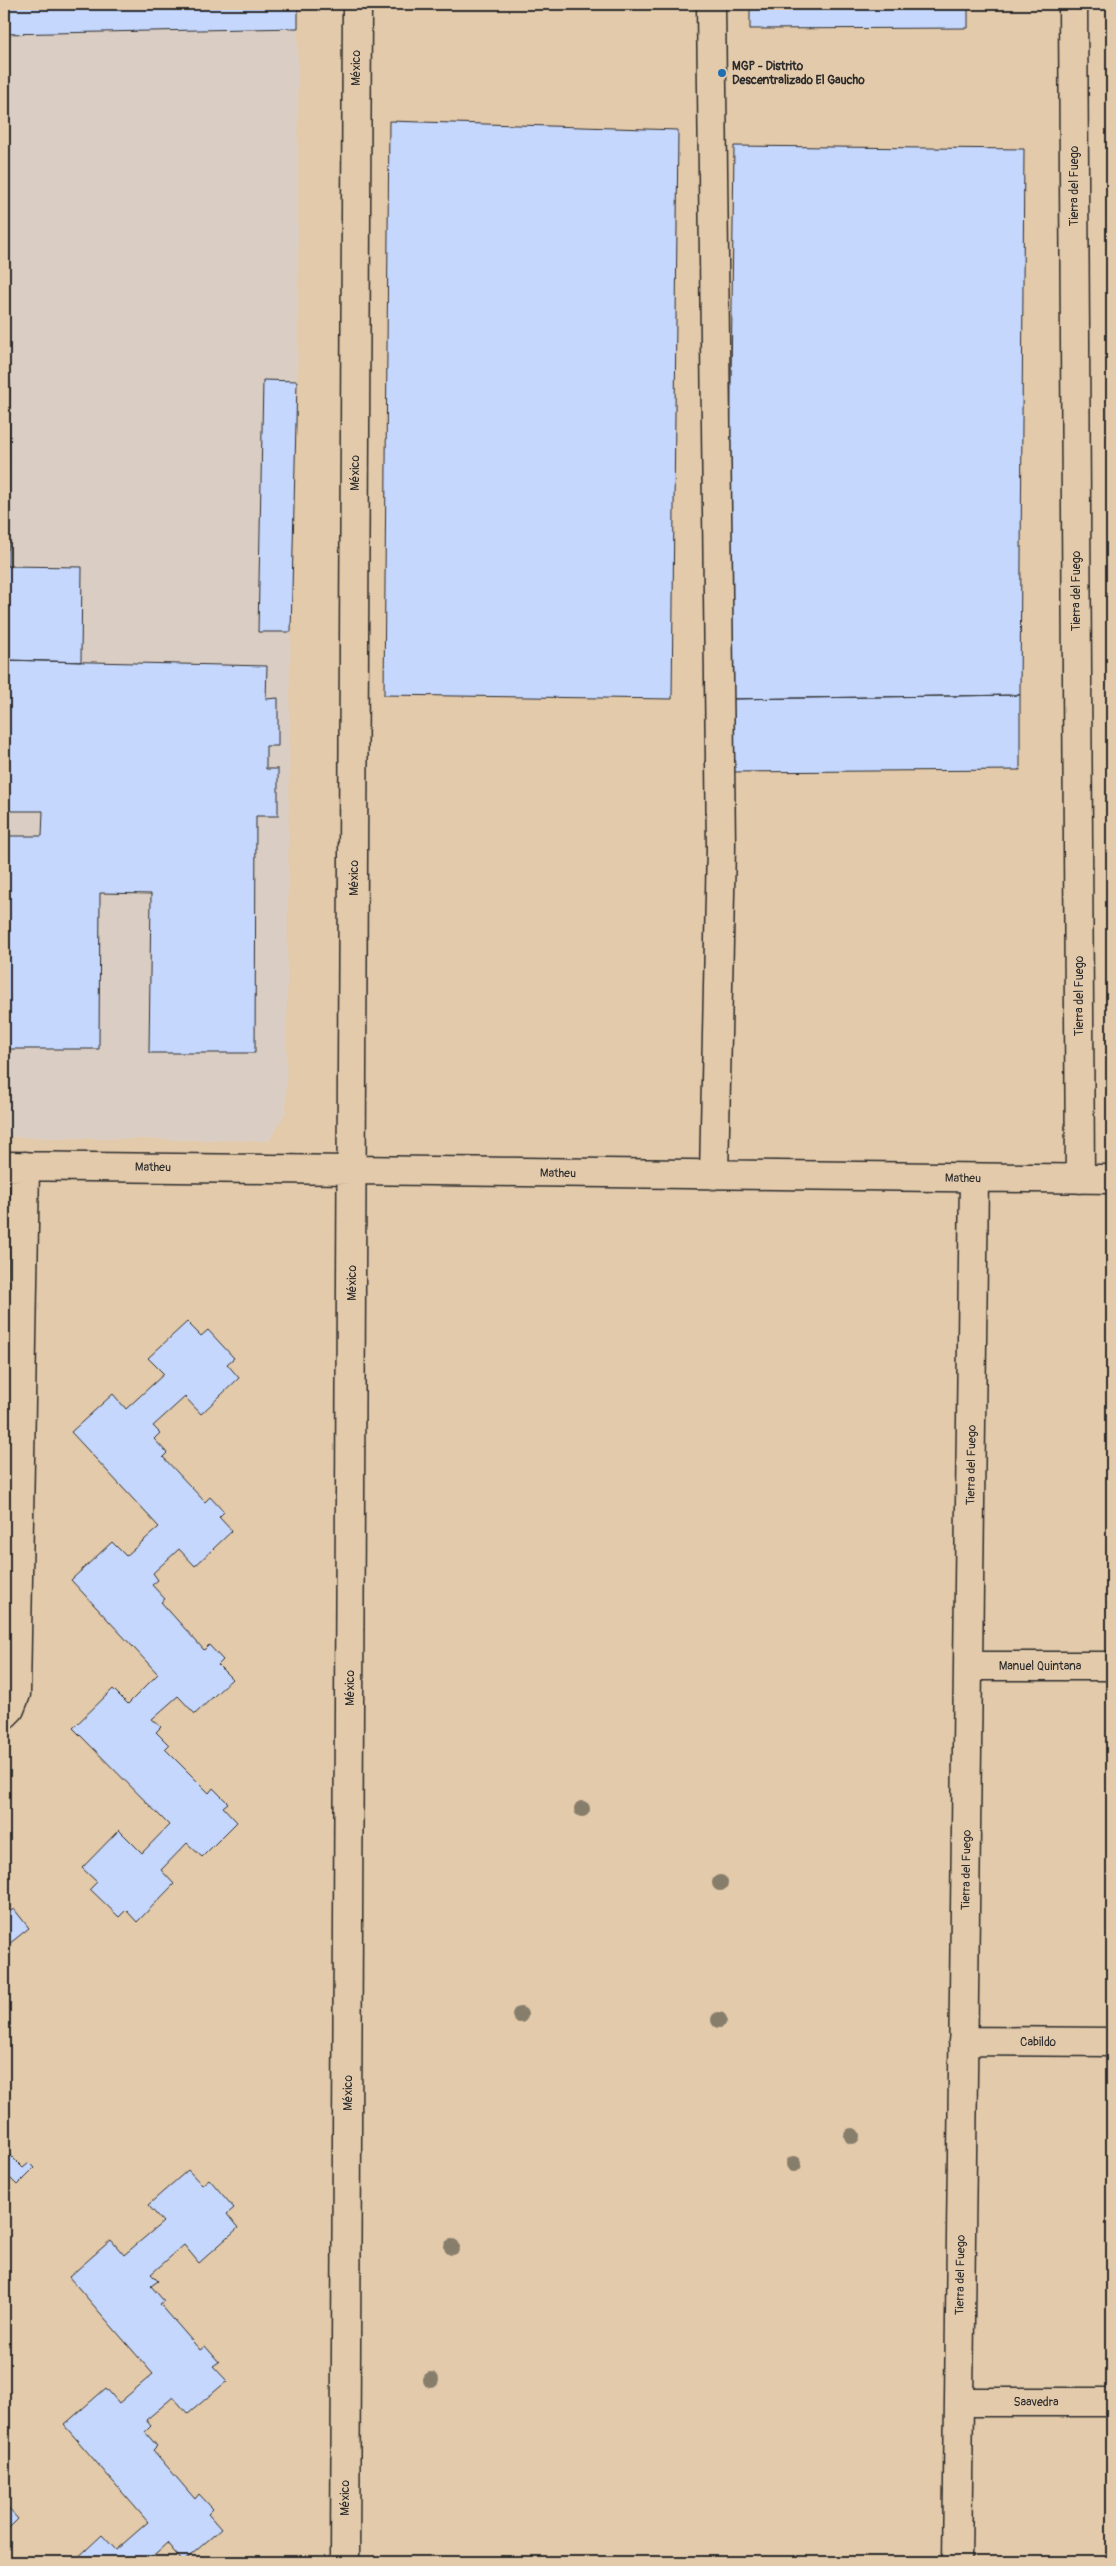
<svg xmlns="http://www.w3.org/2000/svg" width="1116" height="2566" viewBox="0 0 1116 2566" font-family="Pangolin,sans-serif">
<rect width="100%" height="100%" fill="#e3caab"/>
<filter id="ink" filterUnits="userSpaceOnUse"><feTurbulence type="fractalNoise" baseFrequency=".02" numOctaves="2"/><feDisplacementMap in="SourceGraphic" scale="10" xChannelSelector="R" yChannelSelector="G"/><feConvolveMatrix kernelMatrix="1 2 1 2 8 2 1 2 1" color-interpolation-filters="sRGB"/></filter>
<g filter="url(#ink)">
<path fill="#dacec4" d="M 4,4 L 298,4 L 298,344 L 290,666 L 286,1112 L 269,1141 L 4,1137 Z"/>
<path fill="#b7e6a5" stroke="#718868" d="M 1111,4 L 1112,4 L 1112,1133 L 1107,172 Z"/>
<path fill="#c5d7fd" stroke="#2b2b2b" d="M 4,4 L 298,4 L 298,28 L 4,34 Z
M 750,4 L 968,4 L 968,28 L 750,29 Z
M 389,121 L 678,130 L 672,699 L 384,695 Z
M 734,146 L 1024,149 L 1020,695 L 727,699 Z
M 263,380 L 297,381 L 291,632 L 258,632 Z
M 4,381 L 10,382 L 8,566 L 4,566 Z
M 4,566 L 82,567 L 81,662 L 4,660 Z
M 4,660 L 267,666 L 266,699 L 278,698 L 278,746 L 266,746 L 266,769 L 278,769 L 278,816 L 256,816 L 255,1053 L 149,1053 L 151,894 L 100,893 L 99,1049 L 4,1049 L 4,836 L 42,836 L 43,811 L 4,811 Z
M 1020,695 L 1020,770 L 726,772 L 727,699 Z
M 187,1322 L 201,1336 L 208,1330 L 234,1358 L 227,1364 L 239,1378 L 201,1414 L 185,1397 L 153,1426 L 160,1433 L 154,1439 L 167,1453 L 163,1457 L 205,1502 L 210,1497 L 224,1512 L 219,1517 L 232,1531 L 195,1566 L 179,1549 L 153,1573 L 158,1580 L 152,1585 L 165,1599 L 161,1602 L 204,1650 L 209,1645 L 223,1660 L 218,1665 L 232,1679 L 195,1714 L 178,1696 L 152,1719 L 161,1727 L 156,1732 L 169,1745 L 165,1749 L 209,1793 L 213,1788 L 228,1803 L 223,1807 L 237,1822 L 202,1857 L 187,1843 L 161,1870 L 174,1884 L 137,1922 L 126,1910 L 119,1917 L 90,1889 L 97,1882 L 82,1868 L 119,1830 L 142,1853 L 169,1825 L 73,1728 L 113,1689 L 128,1704 L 158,1674 L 71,1580 L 112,1542 L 126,1556 L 159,1527 L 71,1432 L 113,1394 L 126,1409 L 164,1374 L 148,1358 Z
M 4,1909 L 7,1913 L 14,1909 L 29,1928 L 4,1948 Z
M 4,2149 L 23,2168 L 29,2163 L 34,2168 L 17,2185 L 9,2177 L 4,2182 Z
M 188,2170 L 202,2185 L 209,2179 L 234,2208 L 227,2214 L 238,2228 L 199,2263 L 184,2245 L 151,2274 L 158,2281 L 151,2286 L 164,2301 L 160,2304 L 200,2350 L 205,2346 L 219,2362 L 213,2366 L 227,2381 L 188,2414 L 173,2397 L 146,2420 L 151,2426 L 145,2432 L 157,2446 L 153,2450 L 195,2499 L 199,2494 L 213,2509 L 208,2514 L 221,2529 L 183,2562 L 167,2543 L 146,2562 L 73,2562 L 102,2535 L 116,2550 L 148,2522 L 64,2425 L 106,2388 L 119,2403 L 153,2374 L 69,2277 L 111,2240 L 124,2255 L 163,2222 L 148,2205 Z
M 4,2504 L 18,2519 L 4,2533 Z"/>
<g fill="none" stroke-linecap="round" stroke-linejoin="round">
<defs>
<path id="minor" d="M 711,4 L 721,846 L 714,1175
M 1073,4 L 1080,1179
M 4,1166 L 1112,1179
M 968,1666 L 1112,1666
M 4,1715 L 10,1709 L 16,1694 L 25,1166
M 963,2041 L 1112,2042
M 959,2402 L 1112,2402
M 345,2562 L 357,4
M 957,2562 L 974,1178"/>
</defs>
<use href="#minor" stroke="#2b2b2b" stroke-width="31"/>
<use href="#minor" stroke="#e3caab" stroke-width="28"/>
</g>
<g fill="#867d6b">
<circle cx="582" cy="1809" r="8"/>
<circle cx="720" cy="1883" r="8"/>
<circle cx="520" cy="2015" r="8"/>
<circle cx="719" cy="2020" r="8"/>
<circle cx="852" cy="2136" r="8"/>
<circle cx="794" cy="2164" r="8"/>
<circle cx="452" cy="2247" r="8"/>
<circle cx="431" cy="2380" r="8"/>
</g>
</g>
<circle fill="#1f6fb2" stroke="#e3caab" stroke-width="2" cx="722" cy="73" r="5"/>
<g text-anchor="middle" stroke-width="4" stroke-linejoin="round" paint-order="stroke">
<g font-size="12" font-weight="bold" fill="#2b2b2b" stroke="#e3caab" text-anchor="start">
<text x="732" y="70">MGP - Distrito<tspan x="732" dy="14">Descentralizado El Gaucho</tspan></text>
</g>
<g font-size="12" fill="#2b2b2b" stroke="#e3caab">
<text transform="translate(356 68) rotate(-90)" y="4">México</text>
<text transform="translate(1074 186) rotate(-90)" y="4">Tierra del Fuego</text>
<text transform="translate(355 473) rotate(-90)" y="4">México</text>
<text transform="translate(1076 591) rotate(-90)" y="4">Tierra del Fuego</text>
<text transform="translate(354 878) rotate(-90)" y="4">México</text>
<text transform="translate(1079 996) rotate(-90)" y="4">Tierra del Fuego</text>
<text transform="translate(153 1167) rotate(1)" y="4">Matheu</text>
<text transform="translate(558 1173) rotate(1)" y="4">Matheu</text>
<text transform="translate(963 1178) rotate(1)" y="4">Matheu</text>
<text transform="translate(352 1283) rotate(-90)" y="4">México</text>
<text transform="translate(971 1465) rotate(-89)" y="4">Tierra del Fuego</text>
<text x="1040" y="1670">Manuel Quintana</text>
<text transform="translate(350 1688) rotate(-90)" y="4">México</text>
<text transform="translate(966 1870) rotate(-89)" y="4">Tierra del Fuego</text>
<text x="1038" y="2046">Cabildo</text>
<text transform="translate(348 2093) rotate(-90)" y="4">México</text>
<text transform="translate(960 2275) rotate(-89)" y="4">Tierra del Fuego</text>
<text x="1036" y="2406">Saavedra</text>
<text transform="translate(345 2498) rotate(-90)" y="4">México</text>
</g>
</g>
<rect width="1116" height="2566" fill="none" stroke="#e3caab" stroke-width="20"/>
<rect x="10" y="10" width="1096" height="2546" fill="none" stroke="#2b2b2b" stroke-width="2" filter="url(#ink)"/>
</svg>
